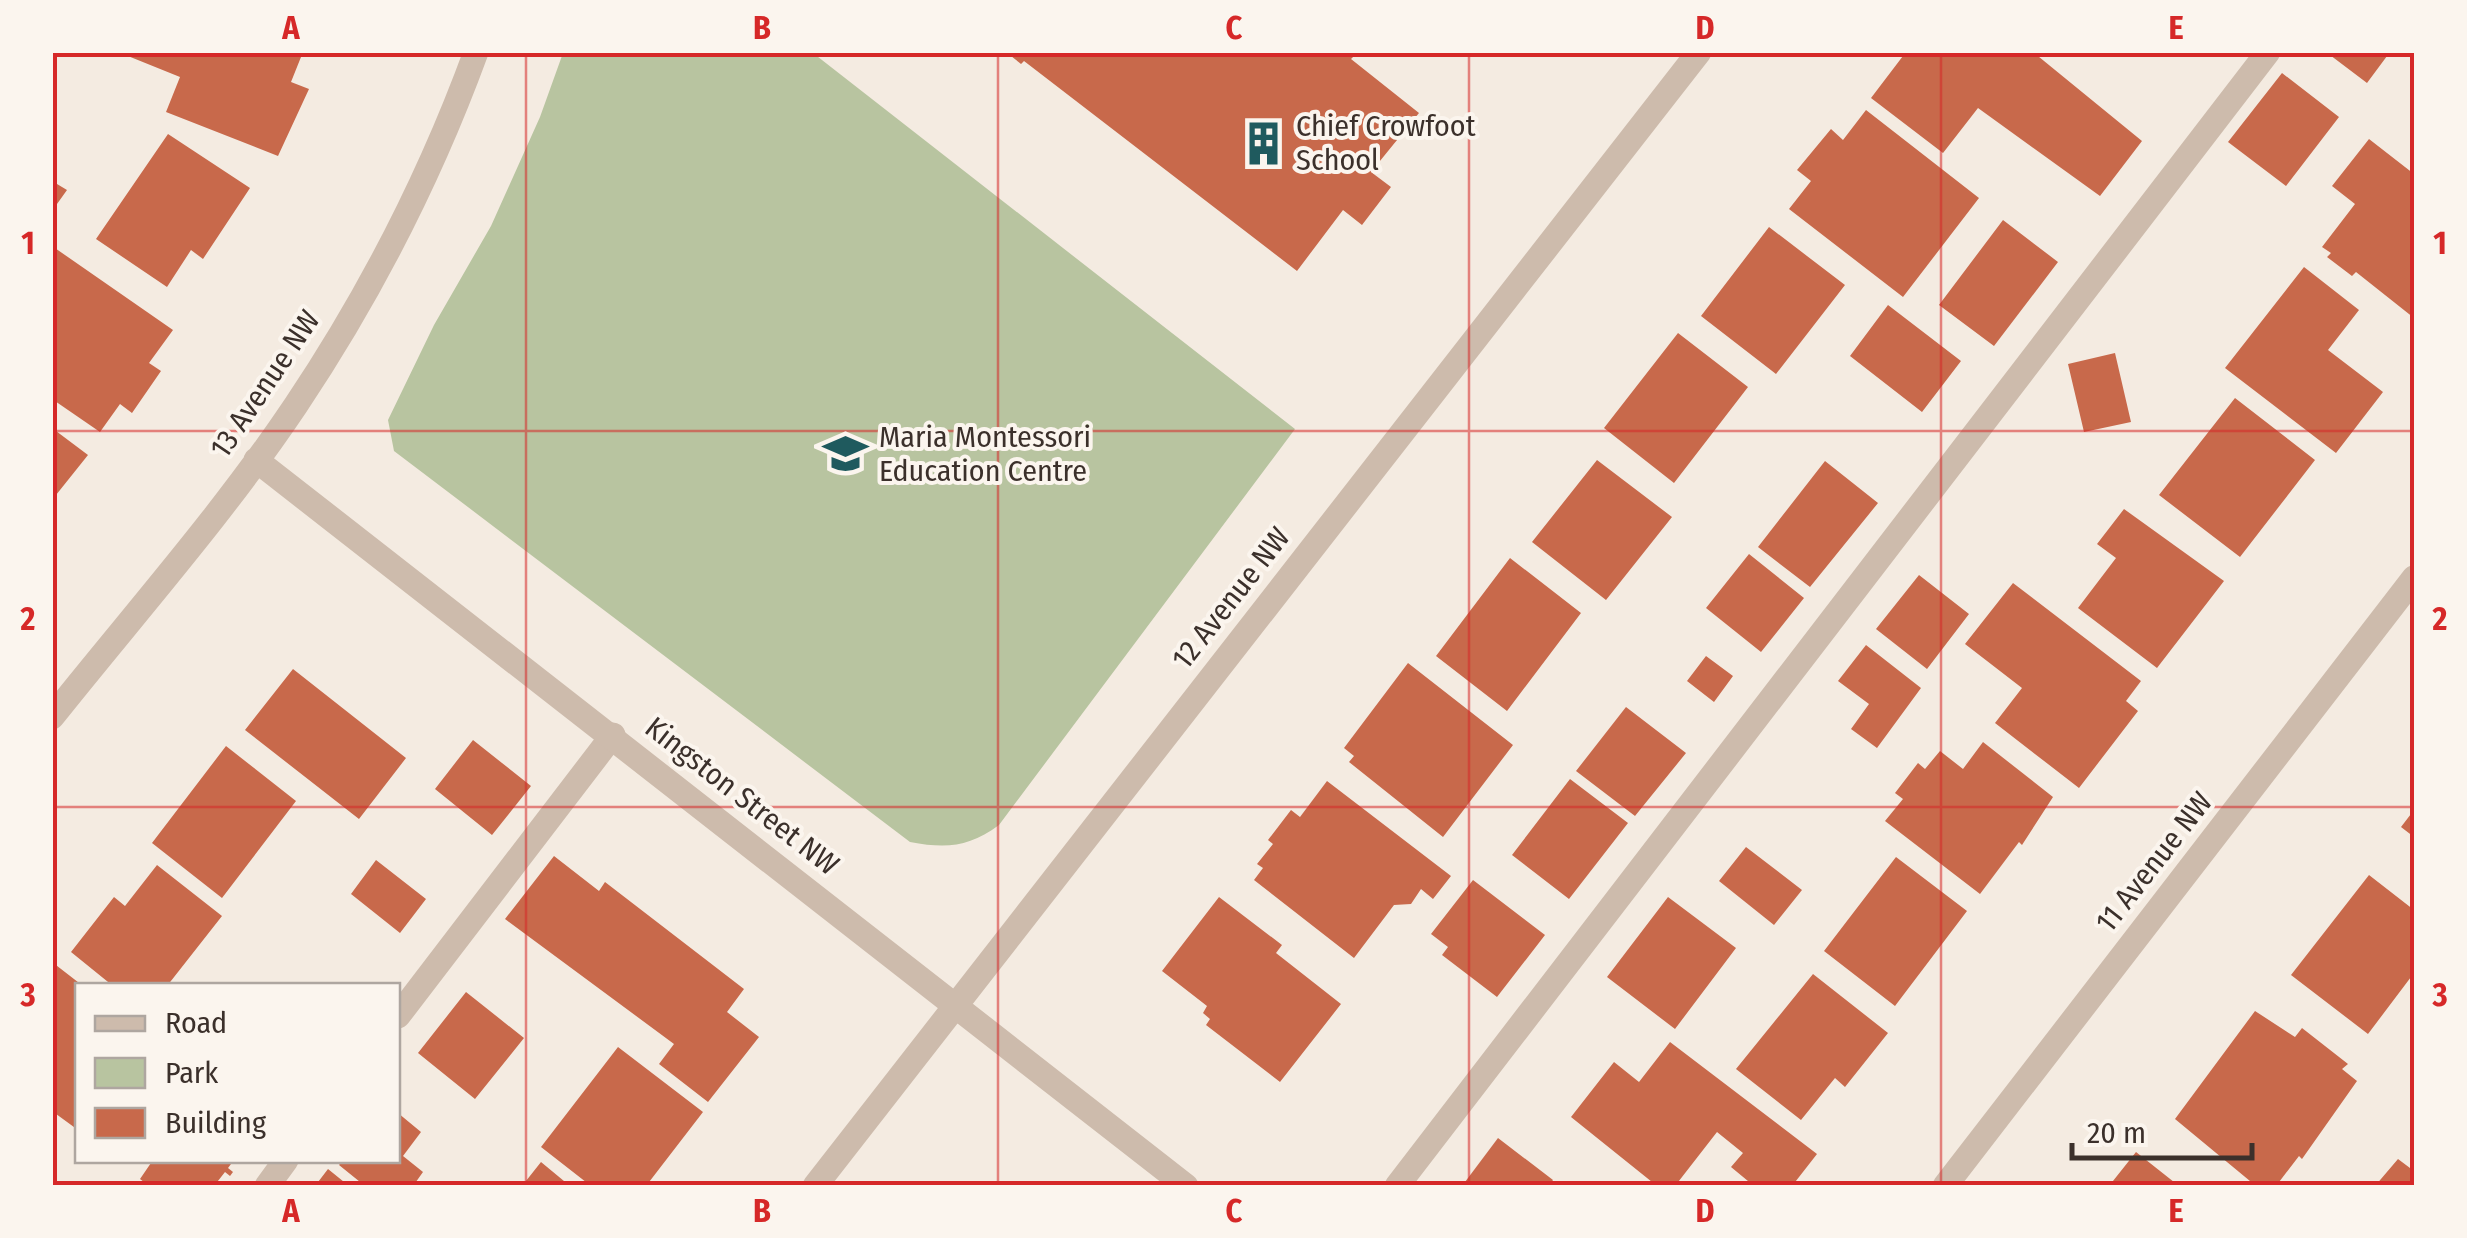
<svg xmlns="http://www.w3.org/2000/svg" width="2467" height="1238" viewBox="0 0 2467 1238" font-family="'Fira Sans Condensed',sans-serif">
<rect width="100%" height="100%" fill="#f4ebe1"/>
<path fill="#b8c4a0" d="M 813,53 L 1295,429 L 999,825 C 969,847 947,849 910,842 L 394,451 L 388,420 L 434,325 L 491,226 L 540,117 L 563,53 Z"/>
<path fill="#c8694b" d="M 118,52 L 303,52 L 291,82 L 309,89 L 278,156 L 166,112 L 180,77 Z
M 1006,52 L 1358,52 L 1351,59 L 1419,113 L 1371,172 L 1391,187 L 1362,225 L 1343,210 L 1297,271 L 1024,61 L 1021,64 Z
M 1906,52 L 2033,52 L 2142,141 L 2100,196 L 1978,108 L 1943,153 L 1871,98 Z
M 2326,52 L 2390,52 L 2367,83 Z
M 2282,73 L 2339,117 L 2286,186 L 2228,142 Z
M 1866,110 L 1979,198 L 1903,297 L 1789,209 L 1811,181 L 1797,170 L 1831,129 L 1843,140 Z
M 168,134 L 250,188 L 203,259 L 191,250 L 167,287 L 96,239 Z
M 2369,139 L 2414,174 L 2414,318 L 2356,272 L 2352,276 L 2327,257 L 2331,253 L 2322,247 L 2355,204 L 2332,186 Z
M 52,181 L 67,190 L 52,211 Z
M 2003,220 L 2058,262 L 1994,346 L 1939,305 Z
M 1769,227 L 1845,285 L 1776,374 L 1701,316 Z
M 52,246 L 173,330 L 149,363 L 161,371 L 132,413 L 120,404 L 100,432 L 52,399 Z
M 2304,267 L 2359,310 L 2328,350 L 2383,392 L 2336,453 L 2225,368 Z
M 1888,305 L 1961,361 L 1922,412 L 1850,356 Z
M 1678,333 L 1748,387 L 1674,483 L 1604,428 Z
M 2115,353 L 2131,422 L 2084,432 L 2068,364 Z
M 2235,398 L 2315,460 L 2240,557 L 2159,495 Z
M 52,428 L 88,455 L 52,500 Z
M 1597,460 L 1672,517 L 1606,600 L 1532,542 Z
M 1825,461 L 1878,503 L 1810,587 L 1758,547 Z
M 2124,509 L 2224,581 L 2157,668 L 2078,608 L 2116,558 L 2097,544 Z
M 1749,554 L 1804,598 L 1761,652 L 1706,608 Z
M 1510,558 L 1581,613 L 1507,711 L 1436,656 Z
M 1919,575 L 1969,614 L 1927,669 L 1876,629 Z
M 2013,583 L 2141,681 L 2126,701 L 2138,711 L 2079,788 L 1995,723 L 2022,688 L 1965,644 Z
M 1866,645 L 1921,688 L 1877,748 L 1851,729 L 1869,704 L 1838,681 Z
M 1706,656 L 1733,676 L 1714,702 L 1687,681 Z
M 1408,663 L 1513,745 L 1443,837 L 1349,762 L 1354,756 L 1344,748 Z
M 293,669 L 406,758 L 359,819 L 245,730 Z
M 1626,707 L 1686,753 L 1635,816 L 1576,771 Z
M 473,740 L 531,786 L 492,835 L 435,789 Z
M 1983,742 L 2053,797 L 2022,845 L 2019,842 L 1980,894 L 1885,821 L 1903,799 L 1895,793 L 1918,763 L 1925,769 L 1940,751 L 1963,769 Z
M 226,746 L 296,801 L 222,898 L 152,843 Z
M 1570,779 L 1628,823 L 1569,899 L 1512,855 Z
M 1327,781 L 1451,876 L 1433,899 L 1421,889 L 1411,904 L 1394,905 L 1354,958 L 1254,880 L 1263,868 L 1257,864 L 1273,844 L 1268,840 L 1291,810 L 1300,817 Z
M 2414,810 L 2414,837 L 2401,827 Z
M 1746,847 L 1802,890 L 1774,925 L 1719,881 Z
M 554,856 L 599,891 L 605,882 L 744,989 L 727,1012 L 759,1037 L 708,1102 L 659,1064 L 674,1044 L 505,919 Z
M 1896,857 L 1967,911 L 1895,1006 L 1824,951 Z
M 376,860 L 426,899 L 400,933 L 351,894 Z
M 157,865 L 222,916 L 167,986 L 113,986 L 71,952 L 114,897 L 125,906 Z
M 2369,875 L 2414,910 L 2414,973 L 2368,1034 L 2291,975 Z
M 1473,880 L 1545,935 L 1497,997 L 1442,955 L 1448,947 L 1431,934 Z
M 1219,897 L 1282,945 L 1276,953 L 1341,1004 L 1280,1082 L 1206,1025 L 1210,1019 L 1203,1013 L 1207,1006 L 1162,971 Z
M 1668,897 L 1736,948 L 1675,1029 L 1607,977 Z
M 52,962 L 83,986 L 78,986 L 78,1130 L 52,1111 Z
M 1813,974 L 1888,1033 L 1845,1087 L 1835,1078 L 1801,1120 L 1736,1069 Z
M 466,992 L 524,1038 L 475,1099 L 418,1053 Z
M 2255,1011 L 2295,1037 L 2302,1028 L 2348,1064 L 2342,1069 L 2357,1081 L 2302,1159 L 2299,1156 L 2276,1186 L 2256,1186 L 2175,1119 Z
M 1670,1042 L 1817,1154 L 1792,1186 L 1754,1186 L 1731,1167 L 1743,1153 L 1717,1132 L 1675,1186 L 1657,1186 L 1571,1117 L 1614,1062 L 1639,1082 Z
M 618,1047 L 703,1112 L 646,1186 L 591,1186 L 541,1147 Z
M 398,1113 L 421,1132 L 403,1156 L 423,1172 L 413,1186 L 365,1186 L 339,1165 L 343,1160 L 398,1160 Z
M 1498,1138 L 1553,1180 L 1549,1186 L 1462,1186 Z
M 2136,1152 L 2179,1186 L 2109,1186 Z
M 2398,1159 L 2414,1171 L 2414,1186 L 2375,1186 Z
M 153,1160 L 234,1160 L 228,1168 L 233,1172 L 230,1176 L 225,1172 L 214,1186 L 149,1186 L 140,1179 Z
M 541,1162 L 570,1186 L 522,1186 Z
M 328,1169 L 349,1186 L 315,1186 Z"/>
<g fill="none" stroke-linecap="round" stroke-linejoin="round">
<path stroke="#cdbbac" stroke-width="25" d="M 398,1016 L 613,735
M 267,1186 L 286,1160
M 1397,1186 L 2268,52"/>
<path stroke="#cdbbac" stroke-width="25" d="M 256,460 L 1186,1186
M 52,717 C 134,614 223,514 296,405 C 369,296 431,175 476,52
M 815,1186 L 1699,52
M 1945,1186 L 2414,578"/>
</g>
<path fill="none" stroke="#d62828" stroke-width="2.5" stroke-opacity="0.55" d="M 526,52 L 526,1186M 998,52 L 998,1186M 1469,52 L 1469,1186M 1941,52 L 1941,1186M 52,431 L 2414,431M 52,807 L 2414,807"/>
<defs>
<symbol id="building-bare" viewBox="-9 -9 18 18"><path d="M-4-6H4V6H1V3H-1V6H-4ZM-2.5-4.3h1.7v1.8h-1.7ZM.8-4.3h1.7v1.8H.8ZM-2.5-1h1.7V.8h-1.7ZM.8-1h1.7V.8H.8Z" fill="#1f5a5e" stroke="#fbf5ee" stroke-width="2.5" paint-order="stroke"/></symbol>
<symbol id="school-bare" viewBox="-9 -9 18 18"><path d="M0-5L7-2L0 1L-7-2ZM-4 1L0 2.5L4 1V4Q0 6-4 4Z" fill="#1f5a5e" stroke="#fbf5ee" stroke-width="2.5" paint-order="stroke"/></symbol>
</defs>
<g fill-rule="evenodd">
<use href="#building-bare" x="1232" y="112" width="63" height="63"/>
<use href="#school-bare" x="814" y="422" width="63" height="63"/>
</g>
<g text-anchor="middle" stroke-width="8" stroke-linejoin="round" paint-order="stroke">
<g font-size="30" fill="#3b302b" stroke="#fbf5ee" text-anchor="start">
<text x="1296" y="136">Chief Crowfoot<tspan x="1296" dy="34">School</tspan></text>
<text x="879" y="447">Maria Montessori<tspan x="879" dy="34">Education Centre</tspan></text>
</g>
<g font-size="30" fill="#3b302b" stroke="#fbf5ee">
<text transform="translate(265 384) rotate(-56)" y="10">13 Avenue NW</text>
<text transform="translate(1231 598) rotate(-52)" y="10">12 Avenue NW</text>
<text transform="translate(742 796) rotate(38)" y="10">Kingston Street NW</text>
<text transform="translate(2154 862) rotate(-52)" y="10">11 Avenue NW</text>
</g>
</g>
<rect width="2467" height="1238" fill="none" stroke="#fbf5ee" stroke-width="110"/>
<rect x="75" y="983" width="325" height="180" fill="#fbf5ee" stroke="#aea6a0" stroke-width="2.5"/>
<rect x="95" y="1016" width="50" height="15" fill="#cdbbac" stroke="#aea6a0" stroke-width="2.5"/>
<text x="165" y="1033" font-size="30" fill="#3b302b">Road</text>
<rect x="95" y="1058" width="50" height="30" fill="#b8c4a0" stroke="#aea6a0" stroke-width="2.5"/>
<text x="165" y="1083" font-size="30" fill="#3b302b">Park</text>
<rect x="95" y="1108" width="50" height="30" fill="#c8694b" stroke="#aea6a0" stroke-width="2.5"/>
<text x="165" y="1133" font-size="30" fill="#3b302b">Building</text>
<path d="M2072 1143v15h180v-15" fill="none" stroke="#3b302b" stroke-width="5"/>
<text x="2087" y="1143" font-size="30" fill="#3b302b" stroke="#fbf5ee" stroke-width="8" paint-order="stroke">20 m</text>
<rect x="55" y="55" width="2357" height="1128" fill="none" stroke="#d62828" stroke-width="4"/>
<g font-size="32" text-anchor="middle" font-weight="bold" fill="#d62828">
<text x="291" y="39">A</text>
<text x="762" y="39">B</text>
<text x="1234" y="39">C</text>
<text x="1705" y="39">D</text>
<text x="2176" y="39">E</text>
<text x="28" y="254">1</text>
<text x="2440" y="254">1</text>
<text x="28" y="630">2</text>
<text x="2440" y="630">2</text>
<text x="28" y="1006">3</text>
<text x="2440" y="1006">3</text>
<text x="291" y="1222">A</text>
<text x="762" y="1222">B</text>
<text x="1234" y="1222">C</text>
<text x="1705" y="1222">D</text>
<text x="2176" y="1222">E</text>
</g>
</svg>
